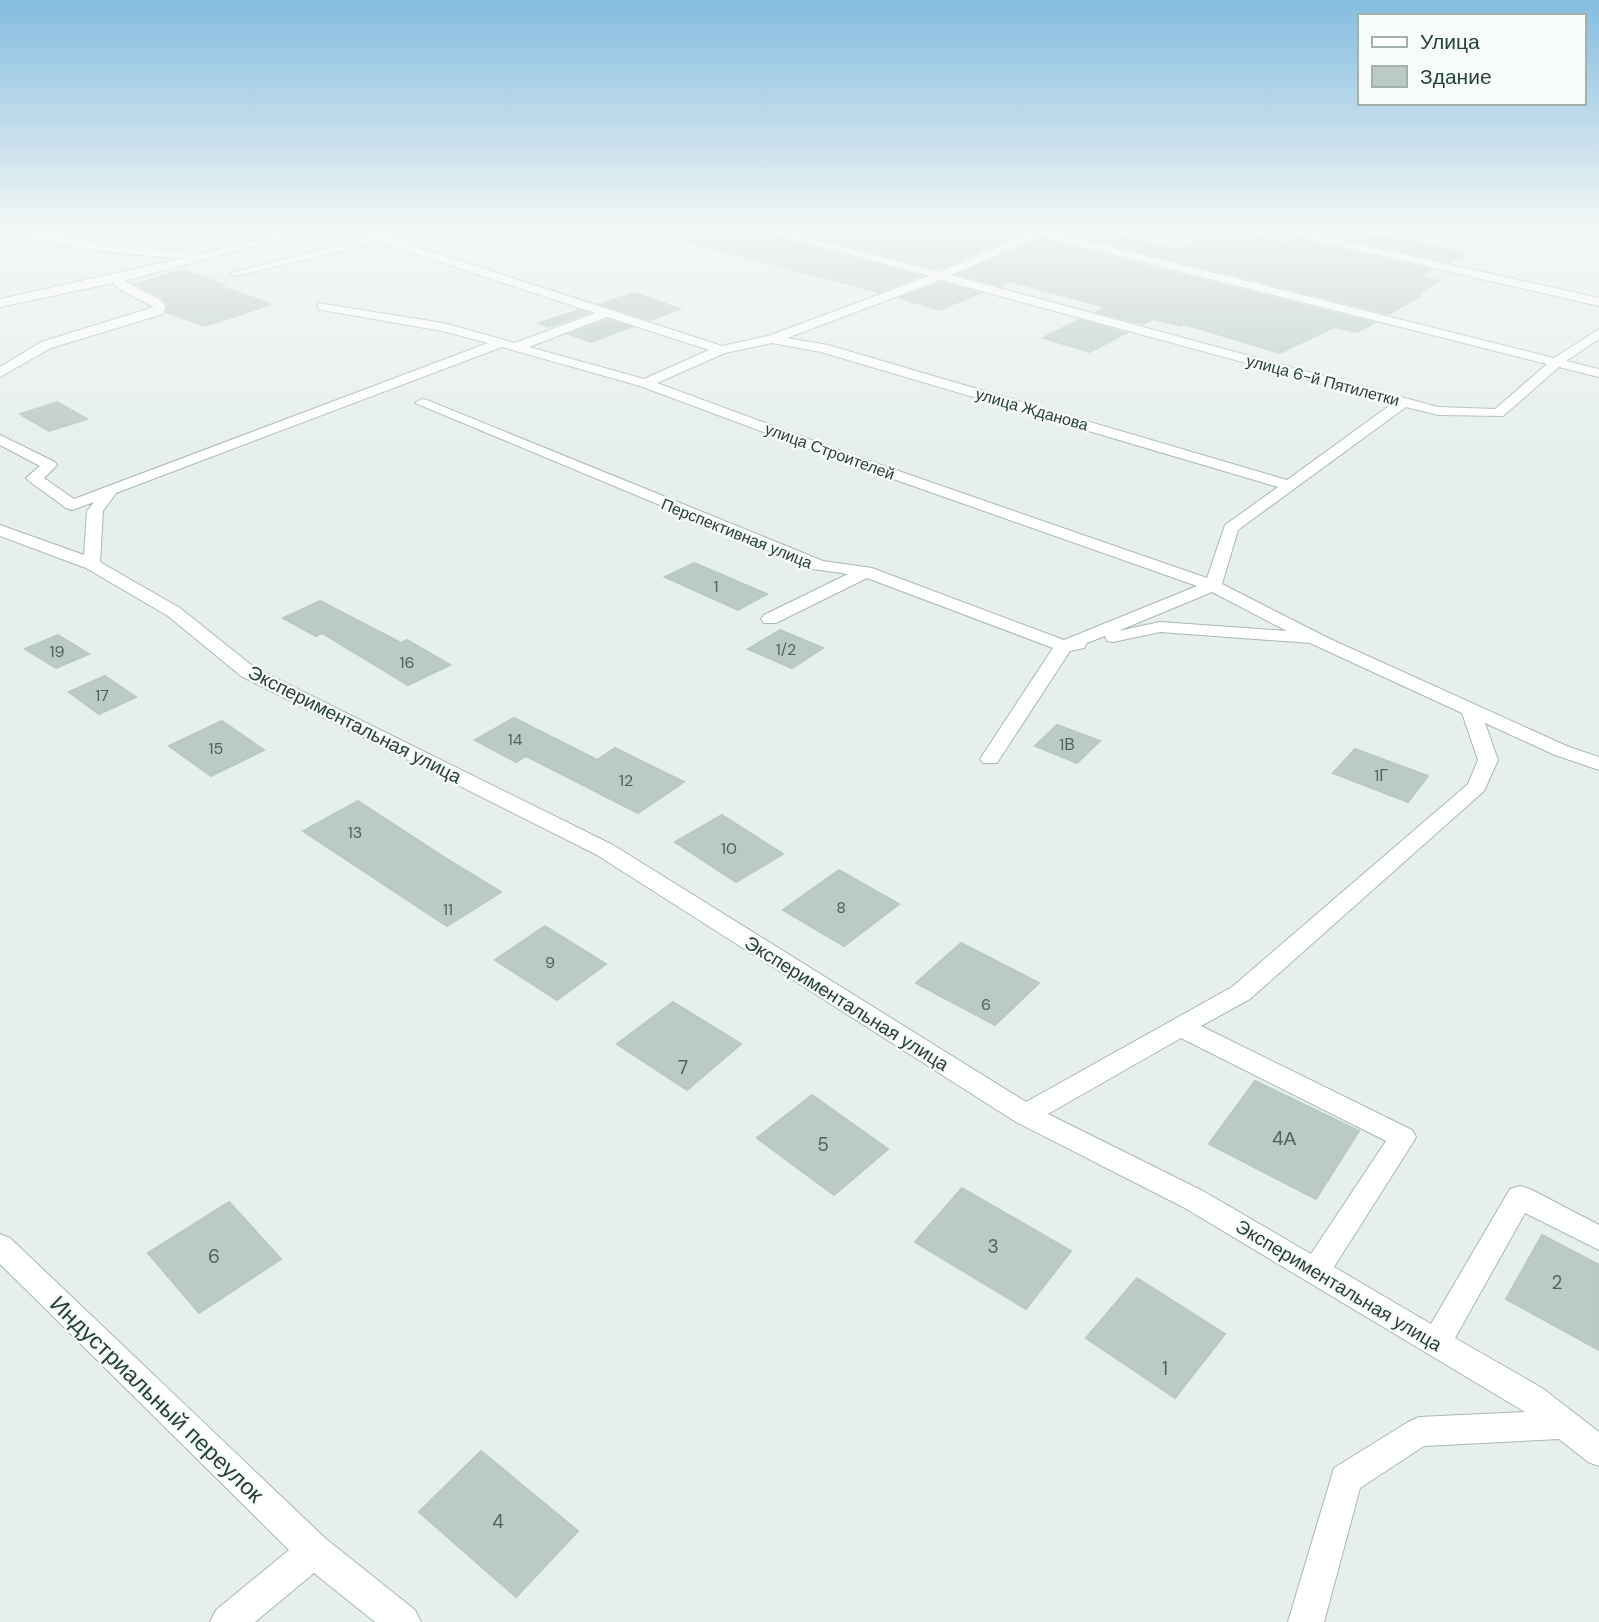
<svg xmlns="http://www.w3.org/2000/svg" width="1599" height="1622" viewBox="0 0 1599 1622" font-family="'DM Sans',sans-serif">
<rect width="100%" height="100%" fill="#e6efeb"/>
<path fill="#bbcac4" stroke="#b8c9c2" stroke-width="2" d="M 671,229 L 759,229 L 762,234 L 920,276 L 879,292 L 670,237 Z
M 787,229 L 1019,229 L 1022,233 L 939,269 Z
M 1051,229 L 1093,229 L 1176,250 L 1228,229 L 1286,243 L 1296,239 L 1431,270 L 1418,276 L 1439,281 L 1419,293 L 1420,296 L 1389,314 Z
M 1316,229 L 1335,229 L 1379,238 L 1383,236 L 1467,253 L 1449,262 L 1311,231 Z
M 1040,239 L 1374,323 L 1357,332 L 1334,327 L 1280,353 L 1184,324 L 1181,326 L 1153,319 L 1143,324 L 1097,312 L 1106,307 L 1010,281 L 1000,286 L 959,274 Z
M 182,270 L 224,285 L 218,286 L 272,304 L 205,326 L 166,312 L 168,304 L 161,297 L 136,284 Z
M 941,283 L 980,293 L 939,310 L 900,298 Z
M 634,293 L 680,309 L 651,320 L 600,304 Z
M 579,310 L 587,313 L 549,327 L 539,323 Z
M 607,320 L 631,327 L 591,342 L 569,334 Z
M 1079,320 L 1126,333 L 1090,352 L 1043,338 Z
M 57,402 L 87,419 L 49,431 L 20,414 Z
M 694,563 L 767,594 L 738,610 L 665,577 Z
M 320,601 L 401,643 L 407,640 L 450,665 L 408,685 L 322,633 L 316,636 L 283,618 Z
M 780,630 L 823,648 L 792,668 L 748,649 Z
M 58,635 L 89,654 L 56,668 L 25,649 Z
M 105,676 L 136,697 L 99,714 L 69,692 Z
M 514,718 L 597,760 L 615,748 L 684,782 L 638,813 L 526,756 L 516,762 L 475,740 Z
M 222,721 L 264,750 L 211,776 L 169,746 Z
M 1057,725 L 1100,741 L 1077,763 L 1035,746 Z
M 1355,749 L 1428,776 L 1408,802 L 1333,773 Z
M 358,801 L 447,859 L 501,892 L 447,926 L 303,831 Z
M 722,815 L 783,854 L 736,882 L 675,842 Z
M 839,870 L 899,904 L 844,946 L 783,910 Z
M 545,926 L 606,964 L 557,1000 L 495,960 Z
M 961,943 L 1039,983 L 995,1025 L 916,983 Z
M 673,1002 L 741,1044 L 687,1090 L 617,1044 Z
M 1255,1081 L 1359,1131 L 1316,1199 L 1209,1144 Z
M 812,1095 L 888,1149 L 834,1195 L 757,1138 Z
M 962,1188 L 1071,1251 L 1026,1309 L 915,1242 Z
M 229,1202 L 281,1259 L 199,1313 L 148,1253 Z
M 1542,1235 L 1599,1265 L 1599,1350 L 1506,1299 Z
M 1137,1278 L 1225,1334 L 1175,1398 L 1086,1338 Z
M 481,1451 L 578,1531 L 516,1597 L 419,1512 Z"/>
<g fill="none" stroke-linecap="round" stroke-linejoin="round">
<defs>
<path id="minor" d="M 16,229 L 31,229 L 103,244 L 187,252 L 192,256 L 300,229 L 317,229 L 124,281 L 159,299 L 166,306 L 163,314 L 51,348 L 0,377 L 0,367 L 41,342 L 154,307 L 122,291 L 113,283 L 0,307 L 0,299 L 184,258 C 150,256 38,249 16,229 Z
M 348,229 C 360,229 372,235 383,234 C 397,234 410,229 424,229 L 393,239 L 722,346 L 768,336 L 929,276 L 763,231 L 762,229 L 778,229 L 939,272 L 1028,233 L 1021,229 L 1048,229 L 1048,231 L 1554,358 L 1599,329 L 1599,339 L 1566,361 L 1599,369 L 1599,377 L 1559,367 L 1503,416 L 1438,415 L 1406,407 L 1238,530 L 1222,584 L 1328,638 L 1569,747 L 1599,757 L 1599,770 L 1555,755 L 1485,723 L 1498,760 L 1484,791 L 1250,999 L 1201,1026 L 1412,1130 L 1416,1137 L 1412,1144 L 1334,1267 L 1431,1324 L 1510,1189 L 1520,1186 L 1530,1189 L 1599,1225 L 1599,1250 L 1525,1213 L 1455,1338 L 1542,1388 L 1599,1432 L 1599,1466 L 1588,1462 L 1559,1439 L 1424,1446 L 1360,1488 L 1324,1622 L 1288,1622 L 1334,1468 L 1408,1422 L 1419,1417 L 1525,1412 L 1183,1207 L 1016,1122 L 597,855 L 241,676 L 168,616 L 86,568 L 0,536 L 0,525 L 84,555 L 87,511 L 94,502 L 72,510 L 66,508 L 29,481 L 26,478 L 40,466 L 0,445 L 0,435 L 55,462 L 57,465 L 44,478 L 74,499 L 488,343 L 442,331 L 322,310 L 318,309 L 318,303 L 443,323 L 515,343 L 595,313 L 380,242 L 236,276 L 230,273 L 369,238 ZM 1040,236 L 1547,364 L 1495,409 L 1438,407 L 951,275 ZM 941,280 L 1393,403 L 1287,480 L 828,345 L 787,338 ZM 607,317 L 709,350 L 644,379 L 529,347 ZM 772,343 L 821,352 L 1278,487 L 1225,525 L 1207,578 L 838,450 L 657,383 L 725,353 ZM 502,347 L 640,386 L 828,456 L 1197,586 L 1064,640 L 872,568 L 823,561 L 427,400 L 422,399 L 415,403 L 813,569 L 848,574 L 764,615 L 761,619 L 764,623 L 776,623 L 867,578 L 1053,648 L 980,759 L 983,763 L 997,763 L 1070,651 L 1084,648 L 1087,643 L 1105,636 L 1107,641 L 1113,642 L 1160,632 L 1310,643 L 1462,713 L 1478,760 L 1468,784 L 1232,987 L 1026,1102 L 613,845 L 255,668 L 180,608 L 100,562 L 103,511 L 116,493 ZM 1212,592 L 1287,631 L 1160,622 L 1118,631 ZM 1181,1038 L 1386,1141 L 1311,1254 L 1203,1191 L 1048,1114 Z
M 1273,229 L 1291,229 L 1599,298 L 1599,306 L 1278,232 Z
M 1559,229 L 1599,233 L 1599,239 L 1560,231 Z
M 0,1234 L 10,1238 L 326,1539 L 415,1610 L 421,1622 L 375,1622 L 314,1573 L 255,1622 L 210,1622 L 216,1610 L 289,1550 L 0,1264 Z"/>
</defs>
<use href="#minor" stroke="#a8b8b2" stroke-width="2"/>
<use href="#minor" fill="#fff" fill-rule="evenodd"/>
</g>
<linearGradient id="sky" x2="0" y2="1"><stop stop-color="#84bce0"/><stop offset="0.5" stop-color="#f4f8f6"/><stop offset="1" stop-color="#f4f8f6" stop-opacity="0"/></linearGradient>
<rect width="1599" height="456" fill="url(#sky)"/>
<g text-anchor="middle" stroke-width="5" stroke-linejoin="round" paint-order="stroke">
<g font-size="16" fill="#24423a" stroke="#f7fbf9">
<text transform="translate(1323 380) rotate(15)" y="6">улица 6-й Пятилетки</text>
<text transform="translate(1032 409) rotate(16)" y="6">улица Жданова</text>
<text transform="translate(830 451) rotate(20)" y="6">улица Строителей</text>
<text transform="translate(737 533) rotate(22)" y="6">Перспективная улица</text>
</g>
<g font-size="16" fill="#4a645c">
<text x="716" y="592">1</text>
<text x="786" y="655">1/2</text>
<text x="57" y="657">19</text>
<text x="407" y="668">16</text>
<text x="102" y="701">17</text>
<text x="515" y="745">14</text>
<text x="1067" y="750">1В</text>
<text x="216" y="754">15</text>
<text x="1381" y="781">1Г</text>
<text x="626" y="786">12</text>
<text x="355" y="838">13</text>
<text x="729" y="854">10</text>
<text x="841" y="913">8</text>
<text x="448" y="915">11</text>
<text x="550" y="968">9</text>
<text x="986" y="1010">6</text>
</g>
<g font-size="19" fill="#24423a" stroke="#f7fbf9">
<text transform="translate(355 724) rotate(27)" y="7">Экспериментальная улица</text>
<text transform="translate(847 1003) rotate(32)" y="7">Экспериментальная улица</text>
<text transform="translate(1339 1285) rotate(31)" y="7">Экспериментальная улица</text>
</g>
<g font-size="19" fill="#4a645c">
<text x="683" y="1074">7</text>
<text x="1284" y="1145">4А</text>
<text x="823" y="1151">5</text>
<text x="993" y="1253">3</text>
<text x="214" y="1263">6</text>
<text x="1557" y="1289">2</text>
<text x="1165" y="1375">1</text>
<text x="498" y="1528">4</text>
</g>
<g font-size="23" fill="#24423a" stroke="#f7fbf9">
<text transform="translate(157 1399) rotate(44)" y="8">Индустриальный переулок</text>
</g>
</g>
<rect x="1358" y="14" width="228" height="91" fill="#f7fbf9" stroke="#a3b1ad" stroke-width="2"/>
<rect x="1372" y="37" width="35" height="10" fill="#ffffff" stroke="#a3b1ad" stroke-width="2"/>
<text x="1420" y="49" font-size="21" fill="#24423a">Улица</text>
<rect x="1372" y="66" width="35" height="21" fill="#bbcac4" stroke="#a3b1ad" stroke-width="2"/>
<text x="1420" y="84" font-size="21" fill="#24423a">Здание</text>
</svg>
